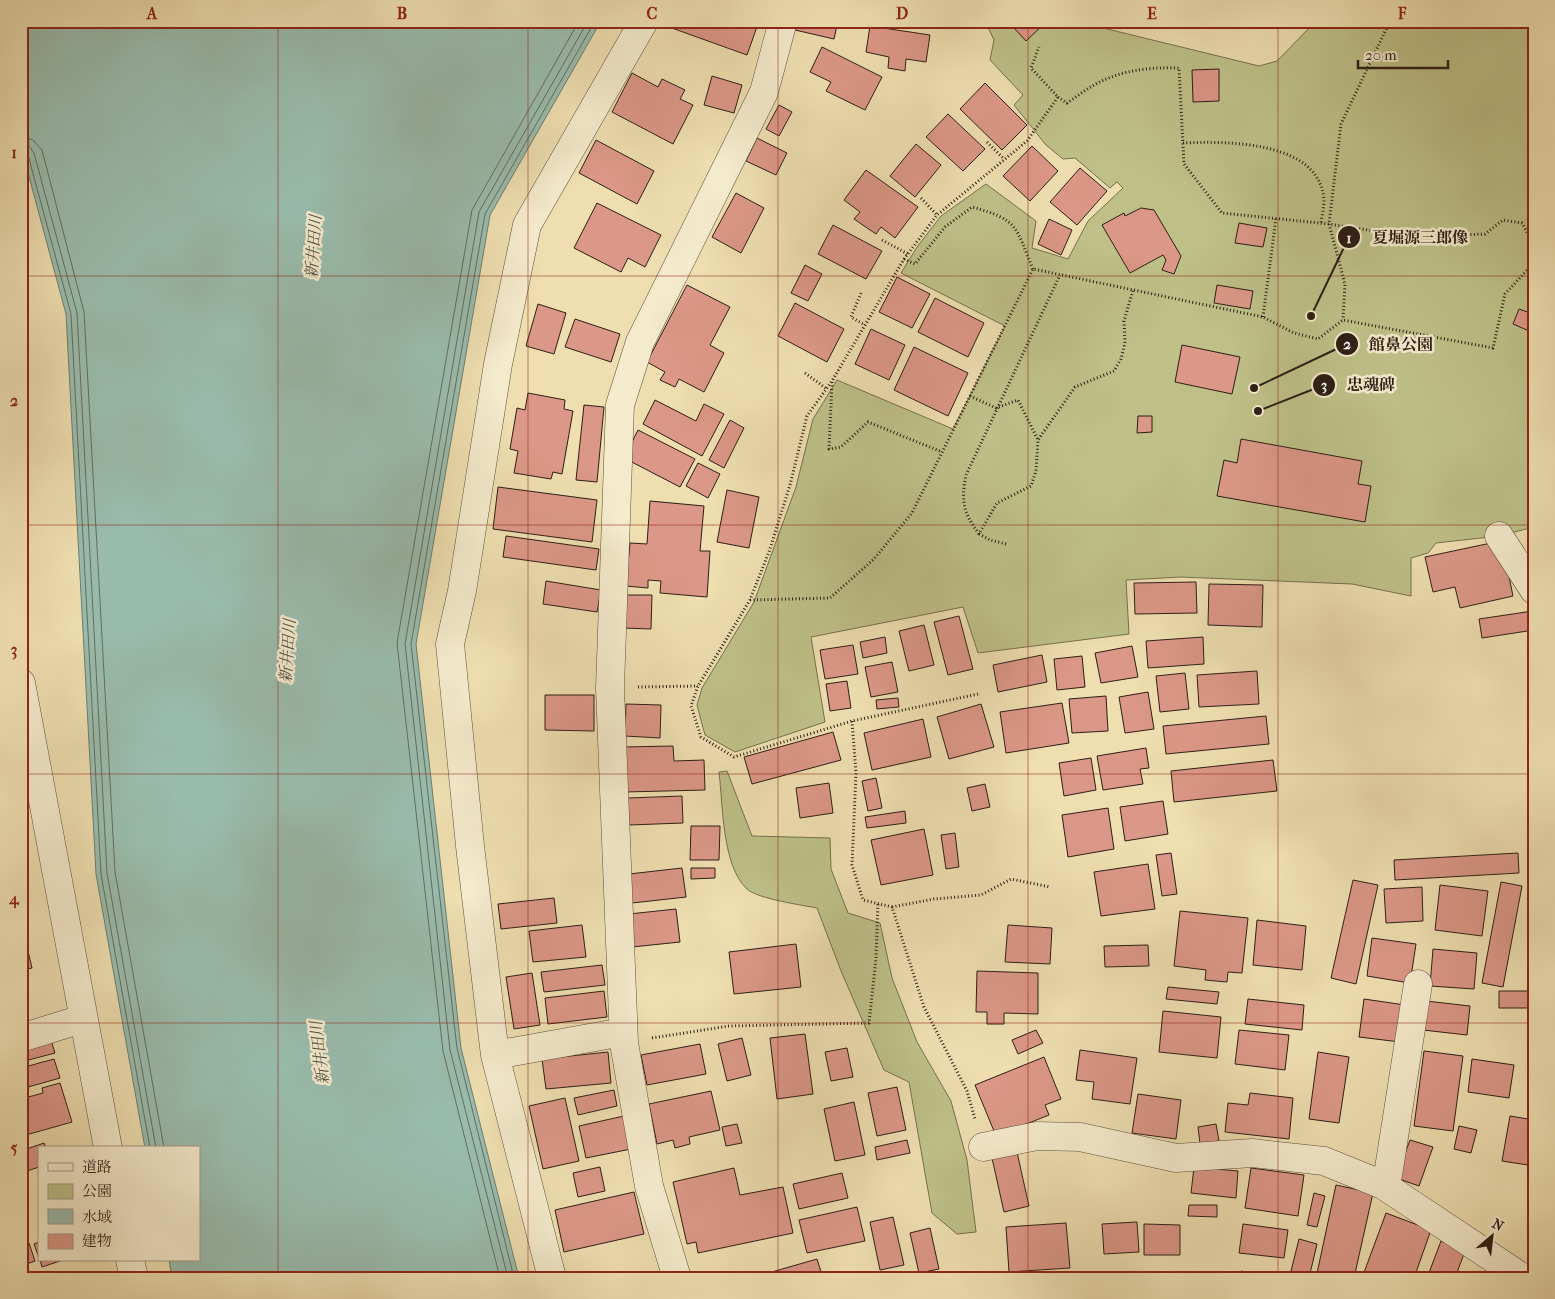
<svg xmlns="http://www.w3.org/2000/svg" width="1555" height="1299" viewBox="0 0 1555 1299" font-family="'IM FELL French Canon','Noto Serif JP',serif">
<rect width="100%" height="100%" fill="#eedeb0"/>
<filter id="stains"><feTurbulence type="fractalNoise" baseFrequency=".004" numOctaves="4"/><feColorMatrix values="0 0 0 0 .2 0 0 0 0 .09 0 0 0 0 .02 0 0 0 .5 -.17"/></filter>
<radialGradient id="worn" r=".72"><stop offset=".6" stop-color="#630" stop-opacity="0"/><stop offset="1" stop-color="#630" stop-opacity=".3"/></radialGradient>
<path fill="#bec088" stroke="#766f4e" d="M 985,21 L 1089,21 L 1091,25 L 1259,66 L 1277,61 L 1316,21 L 1534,21 L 1534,456 L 1530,459 L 1530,528 L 1499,536 L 1436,543 L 1428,553 L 1411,558 L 1411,596 L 1352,584 L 1181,577 L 1126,580 L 1129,634 L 978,653 L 963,607 L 811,637 L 825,722 L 735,752 L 705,735 L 697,705 L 702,688 L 754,602 L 796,487 L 813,419 L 837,380 L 953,429 L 1005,326 L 901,273 L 917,247 L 941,216 L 986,184 L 1036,221 L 1032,248 L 1068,259 L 1088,221 L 1123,188 L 1117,182 L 1110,188 L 1075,158 L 1063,159 L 1046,145 L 1014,105 L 1023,95 L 990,60 L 994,40 Z
M 727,771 L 752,836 L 830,838 L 831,869 L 848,913 L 880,923 L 892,978 L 917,1042 L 951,1101 L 967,1160 L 976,1232 L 957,1234 L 932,1213 L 909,1082 L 884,1070 L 841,971 L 817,908 C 802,905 758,899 747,889 C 722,866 723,805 719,772 Z"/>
<path fill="#99bcad" stroke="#6e7d70" d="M 21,21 L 601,21 L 490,215 L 416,644 L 461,1048 L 519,1278 L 172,1278 L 169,1260 L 199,1260 L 199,1148 L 145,1148 L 96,874 L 66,314 L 21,147 Z"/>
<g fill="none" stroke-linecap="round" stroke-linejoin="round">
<path stroke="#636d61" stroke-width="1" d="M 21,136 L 33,140 L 42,150 L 84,312 L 115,872 L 164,1148
M 21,144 L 29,146 L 34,153 L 77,313 L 107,873 L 156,1148
M 21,150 L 28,155 L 71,314 L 101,874 L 150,1148
M 500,1278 L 443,1051 L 397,643 L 472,210 L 579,21
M 508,1278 L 450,1050 L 405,644 L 479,212 L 588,21
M 514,1278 L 457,1048 L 411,644 L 485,214 L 595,21"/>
</g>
<path fill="#db9787" stroke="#2d1e15" d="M 671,21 L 759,21 L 747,55 L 669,27 Z
M 798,21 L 838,21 L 834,39 L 795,30 Z
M 1023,21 L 1047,21 L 1026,41 L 1015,29 Z
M 870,26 L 930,35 L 926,62 L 906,59 L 905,71 L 888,68 L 889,57 L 866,52 Z
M 822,47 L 882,77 L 865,110 L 826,91 L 831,82 L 810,72 Z
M 1219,69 L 1219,101 L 1193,102 L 1192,70 Z
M 632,73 L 658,87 L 662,79 L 685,90 L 680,99 L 693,105 L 673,144 L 612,112 Z
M 712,76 L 742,85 L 734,113 L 704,105 Z
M 985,83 L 1027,125 L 1002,150 L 960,109 Z
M 779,105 L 792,112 L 779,136 L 766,129 Z
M 948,114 L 985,149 L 963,171 L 926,137 Z
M 757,138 L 787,153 L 776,175 L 746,161 Z
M 596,140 L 654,171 L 637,204 L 579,173 Z
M 916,144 L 941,165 L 915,197 L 890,176 Z
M 1032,146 L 1058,171 L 1030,201 L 1003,176 Z
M 1080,168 L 1107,191 L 1077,225 L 1050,202 Z
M 866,170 L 918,207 L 895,238 L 881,227 L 876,234 L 854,219 L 860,212 L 844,200 Z
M 736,193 L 764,208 L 741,253 L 712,237 Z
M 597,203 L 661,235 L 645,267 L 628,258 L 621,272 L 574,248 Z
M 1141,208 L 1154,210 L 1181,256 L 1174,274 L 1162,270 L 1166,260 L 1163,255 L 1130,273 L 1102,225 L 1124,213 L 1125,216 Z
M 1049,219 L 1072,230 L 1061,255 L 1038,244 Z
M 1239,223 L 1267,228 L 1263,247 L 1235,243 Z
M 833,225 L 882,251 L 866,279 L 818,254 Z
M 805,265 L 822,274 L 808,301 L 791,293 Z
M 897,277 L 930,294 L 912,328 L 879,312 Z
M 687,285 L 730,307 L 710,345 L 724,353 L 704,392 L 679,379 L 675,387 L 660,380 L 665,372 L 647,362 Z
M 1217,285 L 1253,291 L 1250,309 L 1214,303 Z
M 935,298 L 984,323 L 968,357 L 918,332 Z
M 795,303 L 844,329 L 827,362 L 778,336 Z
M 538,304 L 566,313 L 554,354 L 526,346 Z
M 1519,309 L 1533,314 L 1527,330 L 1513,324 Z
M 575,319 L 620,334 L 611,362 L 565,347 Z
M 871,329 L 905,345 L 889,380 L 855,364 Z
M 1182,345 L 1240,357 L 1232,394 L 1175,382 Z
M 914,347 L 968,373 L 948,416 L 894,390 Z
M 528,393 L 565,400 L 564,409 L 573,411 L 562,474 L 553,472 L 551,479 L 514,473 L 518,451 L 510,449 L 517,408 L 525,410 Z
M 655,400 L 696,421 L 704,404 L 724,414 L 702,456 L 643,424 Z
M 584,405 L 604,407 L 597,482 L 576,480 Z
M 1138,416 L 1152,416 L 1152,432 L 1137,433 Z
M 730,420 L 744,428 L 724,468 L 709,460 Z
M 638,430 L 695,459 L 680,487 L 624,458 Z
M 1241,439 L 1362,461 L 1358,484 L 1371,486 L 1365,522 L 1217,496 L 1224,460 L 1237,463 Z
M 698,463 L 720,474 L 708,498 L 686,486 Z
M 498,487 L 597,500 L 592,542 L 493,529 Z
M 727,490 L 759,497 L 749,548 L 717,542 Z
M 650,501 L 704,506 L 700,551 L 710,551 L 707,597 L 660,593 L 661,581 L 648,580 L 648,588 L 626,586 L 630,543 L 647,544 Z
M 506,536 L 599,549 L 596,570 L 503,557 Z
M 1491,543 L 1508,572 L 1513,596 L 1460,608 L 1455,587 L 1433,592 L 1425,557 Z
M 546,581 L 601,590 L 597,612 L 543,604 Z
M 1196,582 L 1197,613 L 1135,614 L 1134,583 Z
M 1209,584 L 1263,585 L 1262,627 L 1208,625 Z
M 624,595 L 652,595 L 651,629 L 623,628 Z
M 1533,611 L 1534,630 L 1482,638 L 1479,619 Z
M 959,616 L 973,669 L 948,675 L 934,622 Z
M 924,625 L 934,665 L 909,671 L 899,631 Z
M 885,637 L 887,653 L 863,658 L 860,642 Z
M 1203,637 L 1204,664 L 1148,668 L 1146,641 Z
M 853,645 L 858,674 L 825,679 L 820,650 Z
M 1132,646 L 1138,677 L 1101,683 L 1095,653 Z
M 1042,655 L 1047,682 L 998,692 L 993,665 Z
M 1082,656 L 1085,687 L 1057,690 L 1054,659 Z
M 892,662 L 898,692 L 871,697 L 865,667 Z
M 1257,671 L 1259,704 L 1199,707 L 1197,675 Z
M 1185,673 L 1189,709 L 1160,712 L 1156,676 Z
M 847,681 L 851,708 L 830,711 L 826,684 Z
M 1148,692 L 1154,729 L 1125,733 L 1119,697 Z
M 545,695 L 594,695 L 594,731 L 545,730 Z
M 1106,696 L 1108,731 L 1072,733 L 1069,699 Z
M 898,698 L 899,707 L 877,709 L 876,700 Z
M 1062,703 L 1069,743 L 1006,753 L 1000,712 Z
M 626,704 L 661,705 L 660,738 L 625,736 Z
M 981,704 L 994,747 L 949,759 L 937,717 Z
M 1266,716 L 1269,744 L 1166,754 L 1163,726 Z
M 923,719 L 931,757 L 872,770 L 864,733 Z
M 833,732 L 841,760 L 752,784 L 744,757 Z
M 673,746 L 674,761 L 704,760 L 705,790 L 625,792 L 623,747 Z
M 1146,748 L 1149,768 L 1140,769 L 1143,784 L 1103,790 L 1097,756 Z
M 1091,758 L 1096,790 L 1064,796 L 1059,763 Z
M 1273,760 L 1277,791 L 1174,802 L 1171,771 Z
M 876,778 L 882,808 L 868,811 L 862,781 Z
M 829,783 L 833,813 L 800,818 L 796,788 Z
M 985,784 L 990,807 L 972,811 L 967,788 Z
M 682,796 L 683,823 L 629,825 L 628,798 Z
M 1163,801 L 1168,834 L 1125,841 L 1120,807 Z
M 1108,808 L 1114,849 L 1068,857 L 1062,815 Z
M 905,811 L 906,823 L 867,828 L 865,817 Z
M 691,826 L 720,826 L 719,860 L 690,860 Z
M 924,829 L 933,875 L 881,885 L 871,840 Z
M 955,833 L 959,867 L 946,869 L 941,835 Z
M 1171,853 L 1177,894 L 1162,896 L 1156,855 Z
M 1518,853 L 1519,873 L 1395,880 L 1394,860 Z
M 1148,864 L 1155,909 L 1101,916 L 1094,872 Z
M 682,868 L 686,897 L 632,903 L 629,874 Z
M 691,868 L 715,868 L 715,878 L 691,879 Z
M 1353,880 L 1378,885 L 1356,984 L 1331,978 Z
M 1501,882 L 1522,886 L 1503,987 L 1482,983 Z
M 1440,885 L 1488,891 L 1482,936 L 1435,930 Z
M 1422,887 L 1423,921 L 1386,923 L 1384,889 Z
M 554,898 L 557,923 L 501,929 L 498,904 Z
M 676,909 L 680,942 L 632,947 L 629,914 Z
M 1180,911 L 1248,918 L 1242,973 L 1228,972 L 1227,982 L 1205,980 L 1206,970 L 1174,966 Z
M 1257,920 L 1306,926 L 1302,970 L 1253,965 Z
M 21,921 L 32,968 L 21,970 Z
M 582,925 L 586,957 L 533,962 L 529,931 Z
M 1008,925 L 1052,928 L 1050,964 L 1005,962 Z
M 1372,938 L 1416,944 L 1410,983 L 1367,976 Z
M 796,944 L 801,987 L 734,994 L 729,952 Z
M 1148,945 L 1149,966 L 1105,967 L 1104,946 Z
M 1433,949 L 1477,953 L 1474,989 L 1430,986 Z
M 602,965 L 605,985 L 544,992 L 541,972 Z
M 977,971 L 1038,973 L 1038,1014 L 1004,1013 L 1004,1024 L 987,1024 L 987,1012 L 976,1012 Z
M 532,973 L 540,1025 L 514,1029 L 506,977 Z
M 1168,987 L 1219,992 L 1217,1004 L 1166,999 Z
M 604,991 L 607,1017 L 548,1024 L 545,998 Z
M 1499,991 L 1528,991 L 1528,1008 L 1499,1008 Z
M 1248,999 L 1304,1005 L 1302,1030 L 1245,1024 Z
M 1364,999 L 1405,1005 L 1400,1042 L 1359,1037 Z
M 1426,1001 L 1470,1006 L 1467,1035 L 1423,1030 Z
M 1163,1011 L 1221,1017 L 1217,1058 L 1159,1052 Z
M 1036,1030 L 1043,1043 L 1018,1054 L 1012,1040 Z
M 1239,1030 L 1289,1035 L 1285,1070 L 1235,1064 Z
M 805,1034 L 813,1094 L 777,1099 L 770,1038 Z
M 742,1038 L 751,1075 L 727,1081 L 718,1044 Z
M 51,1040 L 55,1053 L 21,1062 L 21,1049 Z
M 700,1044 L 706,1074 L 647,1085 L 641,1055 Z
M 847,1048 L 853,1077 L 831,1081 L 825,1052 Z
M 1080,1050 L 1137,1058 L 1130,1104 L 1092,1099 L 1094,1082 L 1076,1080 Z
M 1424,1051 L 1463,1056 L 1453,1131 L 1414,1126 Z
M 608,1052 L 611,1083 L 546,1089 L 542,1059 Z
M 1318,1052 L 1349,1057 L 1339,1123 L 1309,1119 Z
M 1044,1057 L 1061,1099 L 1045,1105 L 1049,1115 L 996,1136 L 975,1085 Z
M 54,1059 L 60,1078 L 21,1089 L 21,1068 Z
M 1472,1059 L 1514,1065 L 1509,1098 L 1468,1092 Z
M 60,1083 L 72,1122 L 26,1135 L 21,1118 L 21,1099 L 43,1093 L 42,1088 Z
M 897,1087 L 906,1130 L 877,1136 L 868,1093 Z
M 614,1090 L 617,1106 L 578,1115 L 574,1098 Z
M 711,1091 L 720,1130 L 689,1137 L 690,1144 L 675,1148 L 673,1140 L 657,1144 L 649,1104 Z
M 1250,1093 L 1293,1098 L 1289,1139 L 1225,1132 L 1228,1103 L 1248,1105 Z
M 1138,1094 L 1181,1100 L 1176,1139 L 1132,1133 Z
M 565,1098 L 579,1161 L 543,1169 L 529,1106 Z
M 854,1102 L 865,1155 L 835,1161 L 824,1109 Z
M 624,1116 L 631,1149 L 586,1158 L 579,1126 Z
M 1510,1116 L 1534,1120 L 1534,1166 L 1502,1161 Z
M 737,1124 L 742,1143 L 726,1146 L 722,1127 Z
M 1216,1124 L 1219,1141 L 1200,1144 L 1198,1127 Z
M 1459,1126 L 1477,1130 L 1471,1153 L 1454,1149 Z
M 907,1140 L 910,1153 L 877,1160 L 875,1147 Z
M 1410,1140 L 1433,1147 L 1419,1186 L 1396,1178 Z
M 44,1143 L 46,1148 L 39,1148 L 39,1167 L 21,1173 L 21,1151 Z
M 1017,1152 L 1029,1206 L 1004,1212 L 992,1158 Z
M 600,1167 L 605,1191 L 578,1197 L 573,1173 Z
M 1194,1167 L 1238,1171 L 1236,1198 L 1191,1193 Z
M 734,1168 L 740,1195 L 783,1187 L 793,1233 L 698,1253 L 696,1242 L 687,1244 L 673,1182 Z
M 1251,1168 L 1304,1175 L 1298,1216 L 1245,1208 Z
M 842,1173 L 848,1198 L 799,1209 L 793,1184 Z
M 1336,1185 L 1373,1193 L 1354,1278 L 1316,1278 Z
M 634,1192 L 644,1234 L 564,1252 L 555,1210 Z
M 1314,1193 L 1325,1196 L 1317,1227 L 1307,1225 Z
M 1189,1205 L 1217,1205 L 1217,1217 L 1188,1216 Z
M 857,1207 L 865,1241 L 807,1253 L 799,1220 Z
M 1386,1213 L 1431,1230 L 1414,1278 L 1362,1278 Z
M 893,1217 L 904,1265 L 880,1270 L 870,1222 Z
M 1137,1222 L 1139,1252 L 1104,1254 L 1102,1224 Z
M 1066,1223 L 1070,1268 L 1009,1272 L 1006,1227 Z
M 1144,1224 L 1180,1225 L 1180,1255 L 1144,1255 Z
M 1243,1224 L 1288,1230 L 1284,1258 L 1239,1253 Z
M 930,1228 L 939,1269 L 919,1273 L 910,1233 Z
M 1299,1239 L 1317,1244 L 1309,1278 L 1290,1275 Z
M 1441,1241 L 1465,1251 L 1455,1278 L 1427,1278 Z
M 39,1242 L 39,1258 L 34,1244 Z
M 29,1243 L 35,1261 L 21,1266 L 21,1245 Z
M 817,1259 L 823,1278 L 751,1278 Z
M 40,1260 L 63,1260 L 42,1267 Z
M 1241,1271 L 1272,1278 L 1240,1278 Z"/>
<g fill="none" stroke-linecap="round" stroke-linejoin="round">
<defs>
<path id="minor" d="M 1499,536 L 1534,590
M 21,1038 L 82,1019
M 495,1055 L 623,1032
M 983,1147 L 1037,1136 L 1080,1137 L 1176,1158 L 1252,1153 L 1324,1161 L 1383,1185 L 1523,1278
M 1383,1185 L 1388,1175 L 1418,984
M 552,1278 L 495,1055 L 470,846 L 450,644 L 462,591 L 498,364 L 527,225 L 644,21
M 677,1278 L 649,1186 L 624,1043 L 610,688 L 620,405 L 640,342 L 764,92 L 783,21"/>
<path id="tertiary" d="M 21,683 L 108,1148
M 130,1260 L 134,1278"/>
</defs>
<use href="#minor" stroke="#5d4e3c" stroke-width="29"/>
<use href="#tertiary" stroke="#5d4e3c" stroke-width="29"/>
<path stroke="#2d1e15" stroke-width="3" stroke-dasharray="1 2.5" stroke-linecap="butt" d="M 1058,97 L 1067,103 C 1076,97 1085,90 1094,85 C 1121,70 1149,67 1179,68 L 1184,164 L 1222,213 L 1329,224 L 1341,124 L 1390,21
M 987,142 L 1004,159
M 1183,143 C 1225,141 1320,140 1324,200 C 1324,207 1322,215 1321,223
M 921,198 L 937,215
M 882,240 L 908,254
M 904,259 L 915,264 L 945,227 L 972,207 C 1019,220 1015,226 1033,269
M 861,293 L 851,317 L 865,325
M 1263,317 L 1276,218
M 805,373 L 827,389
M 832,382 L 829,449 L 841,447 L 868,422 L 942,452
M 970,396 L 996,408 L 1018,400 L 1038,440
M 979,534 C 963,512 961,501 966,475 L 1060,275
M 1006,544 L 990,540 L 979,534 L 997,503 L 1031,486 L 1036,471 L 1038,440 L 1075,387 L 1114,371 L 1121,359 L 1125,343 L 1124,321 L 1133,290
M 750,600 L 830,598 L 874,559 L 912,513 L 1033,269 L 1263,317 L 1294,333 L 1318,339 L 1343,320 L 1493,348 L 1505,294 L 1531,266 L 1533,243 L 1522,223 L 1503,220 L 1485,234 L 1413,237 L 1329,224 L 1345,284 L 1343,320
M 638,687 L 698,686
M 978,694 L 852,721 L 734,757 L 701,737 L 691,706 L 698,686 L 750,600 L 770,549 L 790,485 L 807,416 L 832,381 L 904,259 L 937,215 L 1027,141 L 1058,97 L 1031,68 L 1039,47
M 852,721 L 856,773 L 852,865 L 863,900 L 892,907 L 924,1007 L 967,1091 L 975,1119
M 892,907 L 934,899 L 981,895 L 1011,879 L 1050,887
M 652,1038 L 729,1026 L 869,1023 L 876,958 L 878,904"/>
<use href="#minor" stroke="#f4eacc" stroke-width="28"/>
<use href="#tertiary" stroke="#f4eacc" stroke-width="28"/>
</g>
<path fill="none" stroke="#8f2418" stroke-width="1" stroke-opacity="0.55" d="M 278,21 L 278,1278M 528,21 L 528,1278M 778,21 L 778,1278M 1028,21 L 1028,1278M 1278,21 L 1278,1278M 21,276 L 1534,276M 21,525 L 1534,525M 21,774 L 1534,774M 21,1023 L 1534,1023"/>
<g text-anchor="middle" stroke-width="5" stroke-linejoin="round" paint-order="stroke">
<g font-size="16" font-style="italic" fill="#4d4d43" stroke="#f4eacc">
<text transform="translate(313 247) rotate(-86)" y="6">新井田川</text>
<text transform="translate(287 651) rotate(-86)" y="6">新井田川</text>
<text transform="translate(319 1053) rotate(-97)" y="6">新井田川</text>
</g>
</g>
<path fill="none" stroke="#2d1e15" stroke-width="2" d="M1311 316L1349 237M1254 388L1347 344M1258 411L1324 385"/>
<g fill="#2d1e15" stroke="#f4eacc" stroke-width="2">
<circle cx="1311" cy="316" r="5"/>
<circle cx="1254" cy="388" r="5"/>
<circle cx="1258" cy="411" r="5"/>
<circle cx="1349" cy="237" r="12"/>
<circle cx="1347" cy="344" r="12"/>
<circle cx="1324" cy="385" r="12"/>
</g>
<g font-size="15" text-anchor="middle" font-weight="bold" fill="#fff">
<text x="1349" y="243">1</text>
<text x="1347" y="349">2</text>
<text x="1324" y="390">3</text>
</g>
<g font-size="16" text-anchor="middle" font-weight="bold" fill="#2d1e15" stroke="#f4eacc" stroke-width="5" stroke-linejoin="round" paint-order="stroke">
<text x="1420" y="243">夏堀源三郎像</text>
<text x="1401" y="350">館鼻公園</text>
<text x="1371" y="390">忠魂碑</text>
</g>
<rect width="1555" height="1299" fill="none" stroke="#eedeb0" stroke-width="55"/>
<rect x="38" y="1146" width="162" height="115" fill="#f4eacc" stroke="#a49883"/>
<rect x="48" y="1163" width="25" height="8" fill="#f4eacc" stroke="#a49883"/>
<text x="82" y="1172" font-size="15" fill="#2d1e15">道路</text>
<rect x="48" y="1184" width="25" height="15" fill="#bec088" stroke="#a49883"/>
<text x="82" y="1196" font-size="15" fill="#2d1e15">公園</text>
<rect x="48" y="1209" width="25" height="15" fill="#99bcad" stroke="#a49883"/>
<text x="82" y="1222" font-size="15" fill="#2d1e15">水域</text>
<rect x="48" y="1234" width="25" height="15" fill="#db9787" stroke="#a49883"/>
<text x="82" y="1246" font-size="15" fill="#2d1e15">建物</text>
<g transform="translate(1492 1236) rotate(28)" stroke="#f4eacc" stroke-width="4" paint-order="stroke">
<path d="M0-4L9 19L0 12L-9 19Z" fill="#2d1e15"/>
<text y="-8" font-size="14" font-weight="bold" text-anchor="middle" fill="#2d1e15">N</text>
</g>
<path d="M1358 60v8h90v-8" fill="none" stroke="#2d1e15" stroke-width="2.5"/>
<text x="1365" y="60" font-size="15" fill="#2d1e15" stroke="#f4eacc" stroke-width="4" paint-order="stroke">20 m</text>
<rect x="28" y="28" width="1500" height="1244" fill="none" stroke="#8f2418" stroke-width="2"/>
<g font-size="16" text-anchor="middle" font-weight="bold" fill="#8f2418">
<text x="152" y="19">A</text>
<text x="402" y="19">B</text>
<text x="652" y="19">C</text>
<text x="902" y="19">D</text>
<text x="1152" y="19">E</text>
<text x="1402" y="19">F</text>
<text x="14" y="158">1</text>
<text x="14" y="406">2</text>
<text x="14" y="655">3</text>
<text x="14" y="904">4</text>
<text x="14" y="1153">5</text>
</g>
<rect width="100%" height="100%" filter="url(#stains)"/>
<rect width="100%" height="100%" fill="url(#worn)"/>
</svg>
